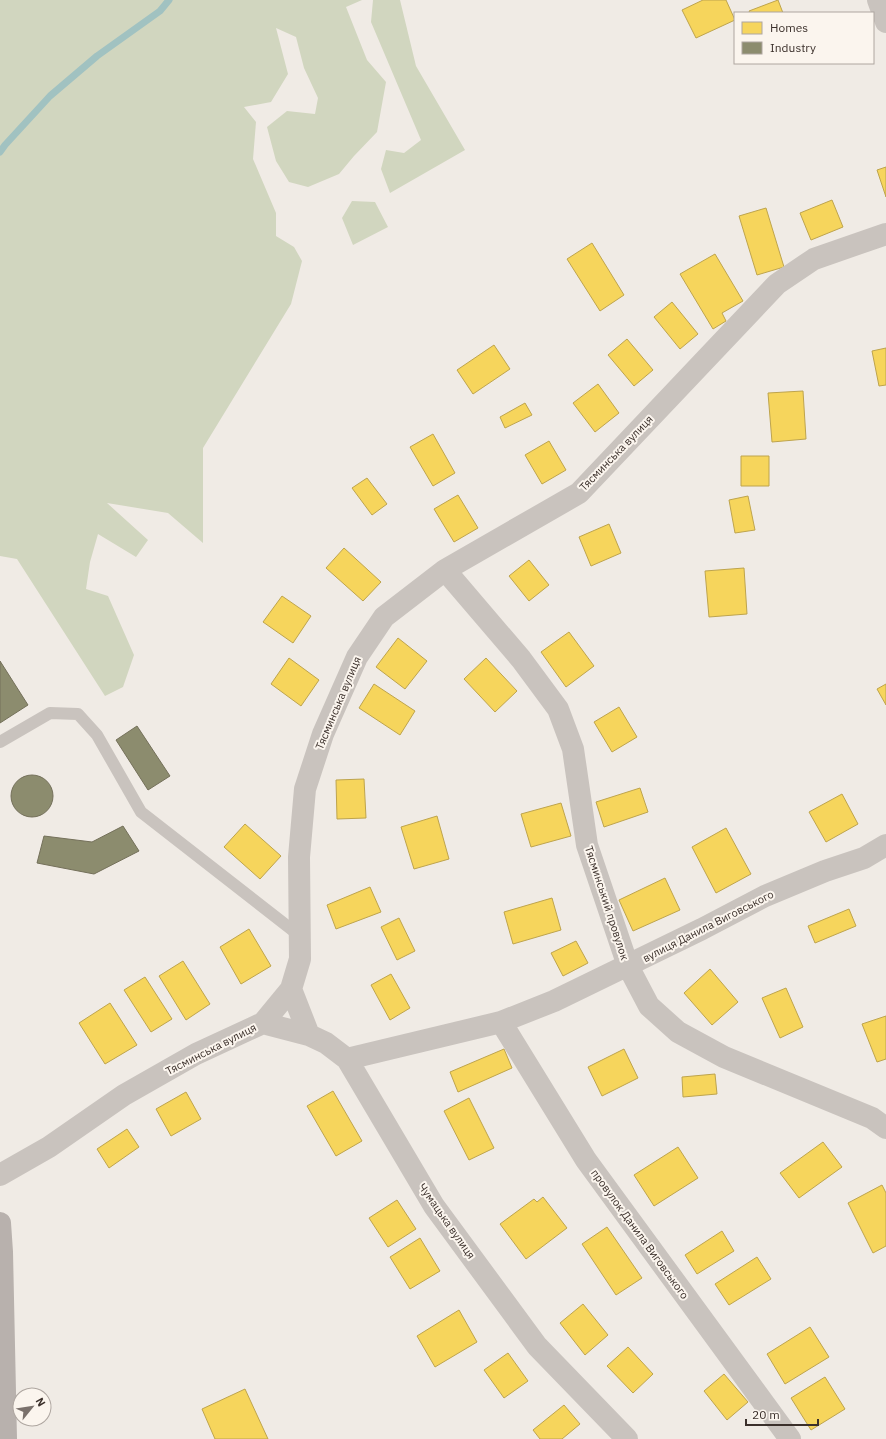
<svg xmlns="http://www.w3.org/2000/svg" width="886" height="1439" viewBox="0 0 886 1439" font-family="'IBM Plex Sans',sans-serif">
<rect width="100%" height="100%" fill="#f0ebe5"/>
<path fill="#d1d6bf" d="M 0,0 L 362,0 L 346,7 L 367,60 L 386,82 L 377,132 L 354,156 L 339,174 L 308,187 L 289,182 L 276,161 L 267,127 L 287,111 L 315,114 L 318,98 L 304,68 L 296,37 L 276,28 L 288,74 L 271,102 L 244,107 L 256,122 L 253,159 L 276,213 L 276,236 L 294,247 L 302,261 L 291,304 L 203,448 L 203,543 L 168,513 L 107,503 L 148,540 L 136,557 L 98,534 L 90,562 L 86,589 L 108,596 L 134,655 L 123,687 L 105,696 L 17,559 L 0,556 Z
M 373,0 L 400,0 L 416,66 L 465,150 L 390,193 L 381,169 L 386,150 L 404,153 L 421,140 L 371,22 Z
M 352,201 L 375,202 L 388,227 L 353,245 L 342,218 Z"/>
<path fill="#f6d55c" stroke="#bea44d" d="M 703,0 L 726,0 L 735,20 L 696,38 L 682,10 Z
M 778,0 L 783,13 L 750,13 L 749,11 Z
M 886,167 L 886,197 L 877,170 Z
M 832,200 L 843,227 L 811,240 L 800,213 Z
M 766,208 L 784,267 L 757,275 L 739,216 Z
M 592,243 L 624,295 L 600,311 L 567,259 Z
M 715,254 L 743,301 L 722,313 L 726,321 L 713,329 L 680,274 Z
M 672,302 L 698,334 L 680,349 L 654,317 Z
M 627,339 L 653,370 L 634,386 L 608,355 Z
M 494,345 L 510,369 L 473,394 L 457,370 Z
M 886,348 L 886,385 L 879,386 L 872,351 Z
M 598,384 L 619,413 L 595,432 L 573,403 Z
M 803,391 L 806,439 L 772,442 L 768,393 Z
M 525,403 L 532,415 L 505,428 L 500,417 Z
M 433,434 L 455,473 L 433,486 L 410,447 Z
M 549,441 L 566,470 L 542,484 L 525,455 Z
M 741,456 L 769,456 L 769,486 L 741,486 Z
M 367,478 L 387,504 L 372,515 L 352,488 Z
M 458,495 L 478,528 L 454,542 L 434,509 Z
M 748,496 L 755,530 L 735,533 L 729,500 Z
M 609,524 L 621,553 L 591,566 L 579,537 Z
M 344,548 L 381,582 L 363,601 L 326,568 Z
M 529,560 L 549,585 L 529,601 L 509,576 Z
M 744,568 L 747,614 L 709,617 L 705,571 Z
M 282,596 L 311,616 L 293,643 L 263,622 Z
M 569,632 L 594,666 L 566,687 L 541,652 Z
M 398,638 L 427,661 L 405,689 L 376,667 Z
M 289,658 L 319,680 L 301,706 L 271,684 Z
M 486,658 L 517,691 L 495,712 L 464,679 Z
M 374,684 L 415,711 L 400,735 L 359,708 Z
M 886,684 L 886,705 L 877,689 Z
M 619,707 L 637,737 L 612,752 L 594,722 Z
M 364,779 L 366,818 L 337,819 L 336,780 Z
M 640,788 L 648,812 L 604,827 L 596,802 Z
M 842,794 L 858,824 L 826,842 L 809,812 Z
M 561,803 L 571,836 L 531,847 L 521,814 Z
M 437,816 L 449,859 L 414,869 L 401,827 Z
M 245,824 L 281,856 L 260,879 L 224,847 Z
M 726,828 L 751,874 L 716,893 L 692,847 Z
M 665,878 L 680,910 L 633,931 L 619,900 Z
M 370,887 L 381,912 L 336,929 L 327,905 Z
M 552,898 L 561,930 L 513,944 L 504,912 Z
M 849,909 L 856,926 L 815,943 L 808,926 Z
M 399,918 L 415,951 L 397,960 L 381,927 Z
M 249,929 L 271,966 L 241,984 L 220,947 Z
M 576,941 L 588,963 L 563,976 L 551,953 Z
M 183,961 L 210,1004 L 186,1020 L 159,976 Z
M 710,969 L 738,1002 L 712,1025 L 684,993 Z
M 391,974 L 410,1008 L 390,1020 L 371,985 Z
M 145,977 L 172,1019 L 151,1032 L 124,990 Z
M 786,988 L 803,1027 L 780,1038 L 762,998 Z
M 110,1003 L 137,1045 L 105,1064 L 79,1023 Z
M 886,1016 L 886,1059 L 877,1062 L 862,1024 Z
M 504,1049 L 512,1068 L 458,1092 L 450,1072 Z
M 624,1049 L 638,1078 L 602,1096 L 588,1067 Z
M 715,1074 L 717,1094 L 683,1097 L 682,1077 Z
M 333,1091 L 362,1141 L 336,1156 L 307,1106 Z
M 186,1092 L 201,1119 L 171,1136 L 156,1109 Z
M 469,1098 L 494,1148 L 469,1160 L 444,1111 Z
M 127,1129 L 139,1147 L 109,1168 L 97,1149 Z
M 823,1142 L 842,1167 L 799,1198 L 780,1173 Z
M 678,1147 L 698,1178 L 654,1206 L 634,1175 Z
M 882,1185 L 886,1193 L 886,1246 L 873,1253 L 848,1203 Z
M 543,1197 L 567,1228 L 526,1259 L 500,1224 L 534,1199 L 537,1202 Z
M 397,1200 L 416,1229 L 388,1247 L 369,1218 Z
M 607,1227 L 642,1278 L 616,1295 L 582,1244 Z
M 722,1231 L 734,1251 L 697,1274 L 685,1255 Z
M 420,1238 L 440,1271 L 410,1289 L 390,1257 Z
M 757,1257 L 771,1279 L 729,1305 L 715,1284 Z
M 583,1304 L 608,1335 L 585,1355 L 560,1323 Z
M 459,1310 L 477,1342 L 435,1367 L 417,1336 Z
M 810,1327 L 829,1357 L 785,1384 L 767,1354 Z
M 628,1347 L 653,1374 L 633,1393 L 607,1366 Z
M 508,1353 L 528,1381 L 504,1398 L 484,1370 Z
M 724,1374 L 748,1402 L 727,1420 L 704,1391 Z
M 825,1377 L 845,1409 L 811,1430 L 791,1398 Z
M 245,1389 L 268,1439 L 215,1439 L 202,1409 Z
M 564,1405 L 580,1424 L 562,1439 L 540,1439 L 533,1430 Z"/>
<path fill="#8c8c6e" stroke="#74705a" d="M 0,661 L 28,705 L 0,723 Z
M 137,726 L 170,776 L 148,790 L 116,740 Z
M11 796a21 21 0 1 1 42 0a21 21 0 1 1-42 0Z
M 123,826 L 139,851 L 94,874 L 37,863 L 44,836 L 92,842 Z"/>
<g fill="none" stroke-linecap="round" stroke-linejoin="round">
<path stroke="#a1c2c1" stroke-width="7" d="M 0,152 L 5,145 L 50,96 L 97,56 L 160,11 L 169,0"/>
<path stroke="#c9c3be" stroke-width="12" d="M 0,742 L 50,713 L 78,714 L 97,735 L 141,812 L 300,936"/>
<path stroke="#c9c3be" stroke-width="22" d="M 878,0 L 886,22
M 445,570 L 521,659 L 558,709 L 573,749 L 587,845 L 628,966 L 649,1006 L 678,1032 L 724,1057 L 872,1118 L 886,1128
M 291,989 L 309,1035
M 501,1022 L 586,1160 L 790,1439
M 263,1023 L 309,1035 L 326,1043 L 347,1059 L 434,1206 L 537,1346 L 627,1439
M 347,1059 L 501,1022 L 554,1001 L 702,929 L 765,896 L 825,871 L 864,858 L 886,845
M 0,1175 L 49,1147 L 124,1095 L 196,1054 L 263,1023 L 291,989 L 300,959 L 299,857 L 305,789 L 323,734 L 357,657 L 384,617 L 445,570 L 579,493 L 777,284 L 814,259 L 886,234"/>
<path stroke="#b8b1ad" stroke-width="22" d="M 0,1223 L 2,1252 L 6,1439"/>
</g>
<g text-anchor="middle" stroke-width="4" stroke-linejoin="round" paint-order="stroke">
<g font-size="11" fill="#3b302b" stroke="#fbf5ee">
<text transform="translate(616 453) rotate(-46)" y="4">Тясминська вулиця</text>
<text transform="translate(338 703) rotate(-67)" y="4">Тясминська вулиця</text>
<text transform="translate(607 903) rotate(72)" y="4">Тясминський провулок</text>
<text transform="translate(708 926) rotate(-27)" y="4">вулиця Данила Виговського</text>
<text transform="translate(211 1049) rotate(-27)" y="4">Тясминська вулиця</text>
<text transform="translate(447 1221) rotate(55)" y="4">Чумацька вулиця</text>
<text transform="translate(640 1234) rotate(54)" y="4">провулок Данила Виговського</text>
</g>
</g>
<rect x="734" y="12" width="140" height="52" fill="#fbf5ee" stroke="#aea6a0"/>
<rect x="742" y="22" width="20" height="12" fill="#f6d55c" stroke="#aea6a0"/>
<text x="770" y="32" font-size="12" fill="#3b302b">Homes</text>
<rect x="742" y="42" width="20" height="12" fill="#8c8c6e" stroke="#aea6a0"/>
<text x="770" y="52" font-size="12" fill="#3b302b">Industry</text>
<g transform="translate(32 1407) rotate(60)"><circle r="19" fill="#fbf5ee" stroke="#aea6a0"/>
<path d="M0-3L7 15L0 10L-7 15Z" fill="#7a716c"/>
<text y="-6" font-size="11" font-weight="bold" text-anchor="middle" fill="#3b302b">N</text>
</g>
<path d="M746 1419v6h72v-6" fill="none" stroke="#3b302b" stroke-width="2"/>
<text x="752" y="1419" font-size="12" fill="#3b302b" stroke="#fbf5ee" stroke-width="3" paint-order="stroke">20 m</text>
</svg>
